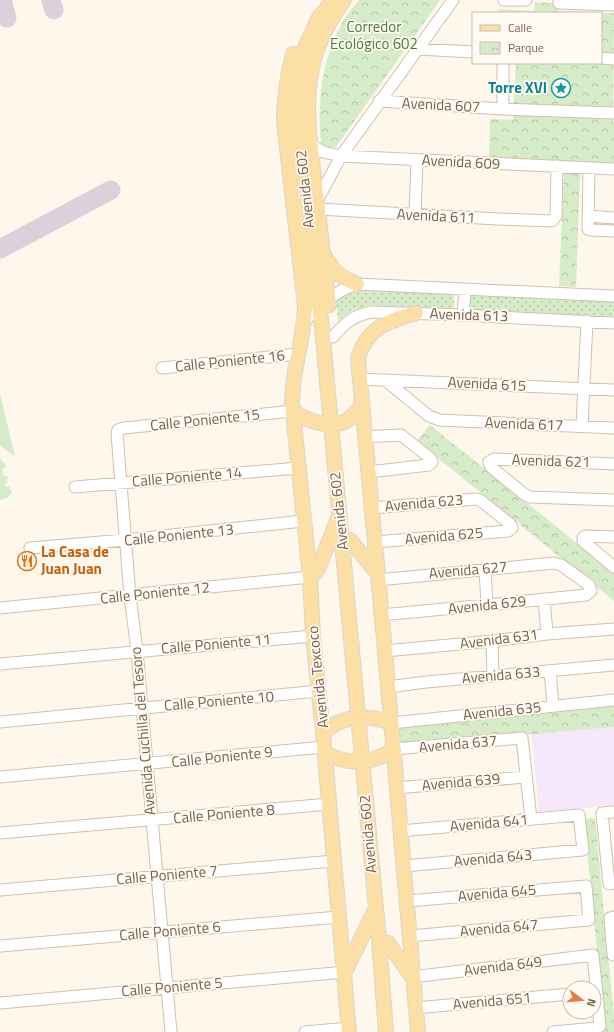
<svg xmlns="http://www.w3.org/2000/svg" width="614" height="1032" viewBox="0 0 614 1032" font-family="'Titillium Web',sans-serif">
<defs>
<pattern id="park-crowns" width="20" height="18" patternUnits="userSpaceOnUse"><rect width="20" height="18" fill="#d6ecc9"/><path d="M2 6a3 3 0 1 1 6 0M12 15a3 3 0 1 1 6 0" fill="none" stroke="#b3c2a5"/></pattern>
<pattern id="garden-dots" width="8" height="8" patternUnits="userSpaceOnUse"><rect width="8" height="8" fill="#d6ecc9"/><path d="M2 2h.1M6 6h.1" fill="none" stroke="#b3c2a5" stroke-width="1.8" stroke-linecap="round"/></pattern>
</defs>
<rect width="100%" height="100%" fill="#fdf7ec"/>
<path fill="#f4e8fa" d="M 614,727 L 614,805 L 539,812 L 532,734 Z"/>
<path fill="#d6ecc9" d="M 0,394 L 15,456 L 0,446 Z
M 0,459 L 7,466 L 2,470 L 3,475 L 8,477 L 6,482 L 9,482 L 4,484 L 6,487 L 10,486 L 10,490 L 12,493 L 7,498 L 0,500 Z"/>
<path fill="url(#park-crowns)" d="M 359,0 L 440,0 L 336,147 L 328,148 L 321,143 C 317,103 322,61 341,25 C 345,16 353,8 359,0 Z
M 535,2 L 558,3 L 558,11 L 614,13 L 613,122 L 614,122 L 614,165 L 489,160 L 490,119 L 513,120 L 516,63 L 601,63 L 601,13 L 499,13 L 499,9 L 534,11 Z
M 564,170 L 580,171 L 576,287 L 559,286 Z
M 430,425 L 614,573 L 614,601 L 417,441 Z
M 614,705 L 614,727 L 399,746 L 397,725 Z
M 595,818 L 614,1017 L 614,1032 L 600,1032 L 605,1031 L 584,819 Z"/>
<path fill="url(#garden-dots)" d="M 356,288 L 452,293 L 454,296 L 454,307 L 451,309 L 368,305 L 353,310 L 345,315 L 338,322 L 336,298 Z
M 475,294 L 614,301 L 614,317 L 474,310 L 470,307 L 470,296 Z"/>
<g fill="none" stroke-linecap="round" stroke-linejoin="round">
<path stroke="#dcd0da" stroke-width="19" d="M 2,0 L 7,18
M 51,0 L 54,10
M 0,249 L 111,190"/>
<defs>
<path id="minor" d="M 504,0 L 526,0
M 559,0 L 559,3 L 614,5
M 417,49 L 473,52
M 601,58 L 614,59
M 379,101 L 503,109 L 614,113
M 503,109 L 503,63
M 310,144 L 323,152 L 341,156 L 614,169
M 589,168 L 588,229 L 591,230 L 614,231
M 317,201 L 341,156 L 453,0
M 318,209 L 498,219 L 552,221 L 556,216 L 557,166
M 415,215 L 417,160
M 588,216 L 614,218
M 463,315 L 465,290
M 304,322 C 320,305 335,291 357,284 L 614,296
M 333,337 C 344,324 354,315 371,312 L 463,315 L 614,323
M 162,368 L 298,354
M 359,379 L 614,390
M 385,380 L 429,416 L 439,420 L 614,428
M 582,426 L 587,321
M 364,437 L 401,435 L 430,458 L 432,462 L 429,465 L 369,472
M 614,464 L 494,459 L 489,462 L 491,467 L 524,494 L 530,497 L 614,500
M 75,487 L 298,468
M 372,508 L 476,499 L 480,500 L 510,524 L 512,528 L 508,531 L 375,542
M 614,537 L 585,536 L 583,538 L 583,541 L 614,567
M 30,548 L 125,540 L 303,521
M 485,569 L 487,605
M 378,580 L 554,563 L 561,565 L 589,585 L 591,591 L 586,595 L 487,605 L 381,615
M 544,599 L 547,634
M 0,608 L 310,577
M 492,641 L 493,676
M 385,651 L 492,641 L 547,634 L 614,629
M 0,664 L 313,636
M 550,671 L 553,705
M 388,687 L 426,682 L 614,665
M 0,722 L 319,691
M 391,723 L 614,700
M 394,749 L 522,738 L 531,819
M 0,777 L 324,747
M 396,788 L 526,777
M 614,812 L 602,813 L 609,884 L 614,883
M 400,831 L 579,815 L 583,850 L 404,866
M 0,833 L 329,804
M 0,890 L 334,861
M 407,901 L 586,886 L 589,920 L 410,936
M 614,917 L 610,918 L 613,955 L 614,955
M 0,946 L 339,917
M 412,977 L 593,955 L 600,1026 L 597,1028 L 553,1032
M 0,1003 L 345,972
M 415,1008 L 570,994
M 171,1032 L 137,651 L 130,596 L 117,434 L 118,430 L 124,428 L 293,411
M 305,1032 L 349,1028"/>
<path id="major" d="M 333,0 L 318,19 L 306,45 L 297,78 L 296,100 L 301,166 L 322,328 L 379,940 L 386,1032
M 293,54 C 287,77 284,99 284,122 L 305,306 C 304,339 292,370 292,403 L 310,577 L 313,636 L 323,733 L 349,1032
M 324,255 C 334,272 339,277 357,284
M 329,305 C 324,262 319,220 314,177 C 310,142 304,104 312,68 C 317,42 329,21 344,0
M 416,313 C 388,321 366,328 358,359 L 385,651 L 418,1032
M 293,411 C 305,421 332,429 346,421 C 353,417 357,411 362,406
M 350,540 L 378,574
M 310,577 L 315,573 L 318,569 L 339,516
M 323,733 C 342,715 367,714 391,723
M 325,753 C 348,765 372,765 394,749
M 388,943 L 412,977
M 345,972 L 375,910"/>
</defs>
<use href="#minor" stroke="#d1c0b0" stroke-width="13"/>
<use href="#major" stroke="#dcd5d1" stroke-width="16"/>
<use href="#minor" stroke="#fff" stroke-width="11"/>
<use href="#major" stroke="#fbdfa5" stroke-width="14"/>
</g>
<defs>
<symbol id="sight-ring" viewBox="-11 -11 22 22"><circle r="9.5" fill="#fffbf3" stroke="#0f9aa8" stroke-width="1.5"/><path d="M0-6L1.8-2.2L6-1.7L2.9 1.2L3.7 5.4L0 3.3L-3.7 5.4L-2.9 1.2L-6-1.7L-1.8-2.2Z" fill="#0f9aa8"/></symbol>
<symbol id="restaurant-ring" viewBox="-11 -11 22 22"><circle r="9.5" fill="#fffbf3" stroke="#e8710a" stroke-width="1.5"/><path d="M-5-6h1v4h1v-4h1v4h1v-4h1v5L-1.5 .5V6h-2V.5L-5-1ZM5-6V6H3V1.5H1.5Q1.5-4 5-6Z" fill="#e8710a"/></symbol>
</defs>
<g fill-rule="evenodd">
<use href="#sight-ring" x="550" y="77" width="22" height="22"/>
<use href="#restaurant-ring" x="16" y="550" width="22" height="22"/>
</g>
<g text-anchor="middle" stroke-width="3.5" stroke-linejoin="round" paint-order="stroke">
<g font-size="15" fill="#4f7a41" stroke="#fffbf3">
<text x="374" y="32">Corredor<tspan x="374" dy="17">Ecológico 602</tspan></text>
</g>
<g font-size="15" font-weight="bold" fill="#0d838f" stroke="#fffbf3" text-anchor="end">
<text x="547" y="93">Torre XVI</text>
</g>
<g font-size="15" fill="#7a5f4d" stroke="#fffbf3">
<text transform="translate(441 105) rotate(3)" y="5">Avenida 607</text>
<text transform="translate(461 162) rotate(3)" y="5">Avenida 609</text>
<text transform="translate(305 189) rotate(-96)" y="5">Avenida 602</text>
<text transform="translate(436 216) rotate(3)" y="5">Avenida 611</text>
<text transform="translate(469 315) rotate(2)" y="5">Avenida 613</text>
<text transform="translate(230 361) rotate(-6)" y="5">Calle Poniente 16</text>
<text transform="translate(487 384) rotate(3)" y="5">Avenida 615</text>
<text transform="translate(205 420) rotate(-6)" y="5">Calle Poniente 15</text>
<text transform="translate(524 424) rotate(2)" y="5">Avenida 617</text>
<text transform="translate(551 461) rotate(2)" y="5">Avenida 621</text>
<text transform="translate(187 477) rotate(-5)" y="5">Calle Poniente 14</text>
<text transform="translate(424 503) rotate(-5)" y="5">Avenida 623</text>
<text transform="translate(339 511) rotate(-96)" y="5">Avenida 602</text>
<text transform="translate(179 535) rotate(-6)" y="5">Calle Poniente 13</text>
<text transform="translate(444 536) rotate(-5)" y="5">Avenida 625</text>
<text transform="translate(468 570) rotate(-5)" y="5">Avenida 627</text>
<text transform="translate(155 593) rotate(-6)" y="5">Calle Poniente 12</text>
<text transform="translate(487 605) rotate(-6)" y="5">Avenida 629</text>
<text transform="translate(499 639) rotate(-7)" y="5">Avenida 631</text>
<text transform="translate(216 644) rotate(-5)" y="5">Calle Poniente 11</text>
<text transform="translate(501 675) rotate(-5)" y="5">Avenida 633</text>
<text transform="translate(318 677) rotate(-96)" y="5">Avenida Texcoco</text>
<text transform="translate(219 701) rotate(-5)" y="5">Calle Poniente 10</text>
<text transform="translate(502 711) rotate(-6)" y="5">Avenida 635</text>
<text transform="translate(143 731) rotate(-95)" y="5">Avenida Cuchilla del Tesoro</text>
<text transform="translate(458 744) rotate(-5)" y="5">Avenida 637</text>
<text transform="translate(222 757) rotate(-6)" y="5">Calle Poniente 9</text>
<text transform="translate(461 782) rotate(-5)" y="5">Avenida 639</text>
<text transform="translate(224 814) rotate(-5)" y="5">Calle Poniente 8</text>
<text transform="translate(489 823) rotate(-5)" y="5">Avenida 641</text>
<text transform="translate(368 834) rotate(-95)" y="5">Avenida 602</text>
<text transform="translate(493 858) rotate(-5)" y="5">Avenida 643</text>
<text transform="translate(167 875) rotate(-5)" y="5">Calle Poniente 7</text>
<text transform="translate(497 893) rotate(-5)" y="5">Avenida 645</text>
<text transform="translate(499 928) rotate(-5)" y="5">Avenida 647</text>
<text transform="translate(170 931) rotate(-5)" y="5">Calle Poniente 6</text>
<text transform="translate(503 966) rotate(-7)" y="5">Avenida 649</text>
<text transform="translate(172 987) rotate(-5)" y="5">Calle Poniente 5</text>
<text transform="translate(492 1001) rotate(-5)" y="5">Avenida 651</text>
</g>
<g font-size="15" font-weight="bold" fill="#c56008" stroke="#fffbf3" text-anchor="start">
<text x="41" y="557">La Casa de<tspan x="41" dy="17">Juan Juan</tspan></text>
</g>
</g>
<rect x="472" y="12" width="130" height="52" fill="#fffbf3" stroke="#cabdb1"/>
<rect x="480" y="25" width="20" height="6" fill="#fbdfa5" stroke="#cabdb1"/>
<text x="508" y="32" font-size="12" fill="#7a5f4d">Calle</text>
<rect x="480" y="42" width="20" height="12" fill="url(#park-crowns)" stroke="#cabdb1"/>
<text x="508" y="52" font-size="12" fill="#7a5f4d">Parque</text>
<g transform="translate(582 1000) rotate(106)"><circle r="19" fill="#fffbf3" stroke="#cabdb1"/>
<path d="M0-3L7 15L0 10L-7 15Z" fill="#e77951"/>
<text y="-6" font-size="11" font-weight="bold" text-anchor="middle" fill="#7a5f4d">N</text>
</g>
</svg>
